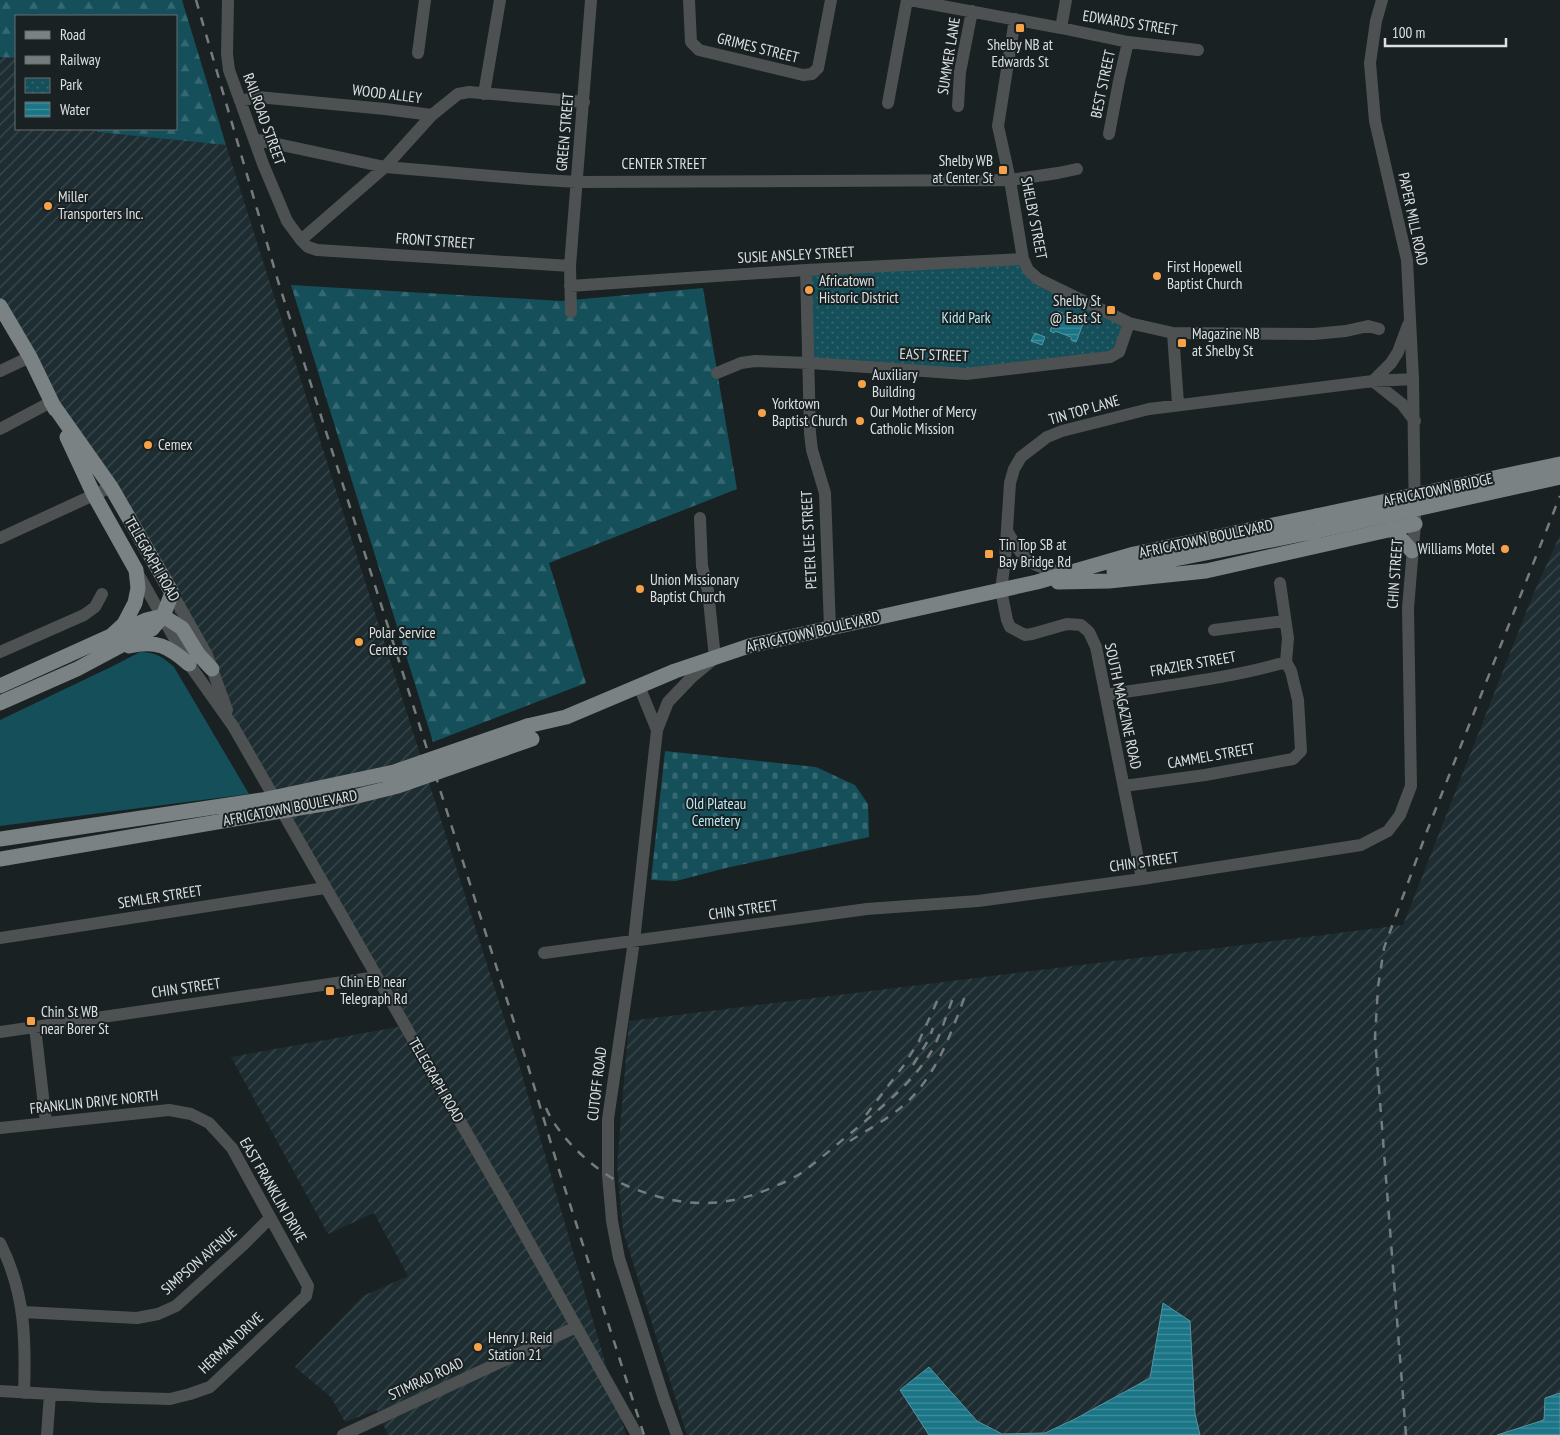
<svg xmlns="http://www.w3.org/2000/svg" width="1560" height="1435" viewBox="0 0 1560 1435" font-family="'PT Sans Narrow',sans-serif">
<defs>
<pattern id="industrial-furrows" width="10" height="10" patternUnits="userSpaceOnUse" patternTransform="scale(1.25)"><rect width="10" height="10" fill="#1d2d31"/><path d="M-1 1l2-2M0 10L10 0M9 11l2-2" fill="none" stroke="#3d4b4f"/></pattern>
<pattern id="forest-firs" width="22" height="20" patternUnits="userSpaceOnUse" patternTransform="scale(1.25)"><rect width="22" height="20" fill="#154f5a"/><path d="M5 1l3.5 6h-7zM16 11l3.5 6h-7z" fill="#366872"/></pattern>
<pattern id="cemetery-stones" width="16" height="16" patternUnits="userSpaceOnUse" patternTransform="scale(1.25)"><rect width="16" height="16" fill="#154f5a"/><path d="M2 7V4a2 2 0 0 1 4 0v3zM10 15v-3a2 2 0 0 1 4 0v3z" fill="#366872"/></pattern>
<pattern id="park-dots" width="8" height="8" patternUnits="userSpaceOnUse" patternTransform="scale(1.25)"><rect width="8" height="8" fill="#154f5a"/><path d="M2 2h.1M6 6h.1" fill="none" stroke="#366872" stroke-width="1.8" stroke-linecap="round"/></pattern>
<pattern id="water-rules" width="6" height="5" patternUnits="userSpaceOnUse" patternTransform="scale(1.25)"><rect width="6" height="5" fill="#1a7587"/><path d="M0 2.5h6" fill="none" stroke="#468f9d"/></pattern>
</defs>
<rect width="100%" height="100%" fill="#192123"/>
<path fill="url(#industrial-furrows)" d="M 0,57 L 16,58 L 16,129 L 97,129 L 97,132 L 226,145 L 520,1068 L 626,1435 L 388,1435 L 377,1410 L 345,1422 L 331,1397 L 295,1367 L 363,1296 L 408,1276 L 374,1213 L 328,1234 L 231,1057 L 409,1025 L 163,592 L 0,300 Z
M 1560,535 L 1560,1393 L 1545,1398 L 1544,1420 L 1497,1435 L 1200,1435 L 1162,1304 L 1150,1378 L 1075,1419 L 1045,1433 L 1002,1434 L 977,1421 L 929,1367 L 900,1390 L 929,1435 L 687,1435 L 623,1231 L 617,1165 L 629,1021 L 1403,925 L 1532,597 Z"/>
<path fill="#154f5a" d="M 140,652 C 155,652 163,657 174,667 L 249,794 L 0,826 L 0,720 L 115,665 Z"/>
<path fill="url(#forest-firs)" d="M 0,0 L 182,0 L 226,145 L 97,132 L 97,129 L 176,129 L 176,16 L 16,16 L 16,58 L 0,57 Z
M 291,285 L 561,301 L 703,288 L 737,489 L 549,563 L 586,683 L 433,742 Z"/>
<path fill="url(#cemetery-stones)" d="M 665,751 L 816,767 L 855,785 L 868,804 L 869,837 L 726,868 L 676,881 L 651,880 Z"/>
<path fill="url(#park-dots)" d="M 1023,259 L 1028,270 L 1129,323 L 1119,352 L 966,374 L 810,363 L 806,270 Z"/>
<path fill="url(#water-rules)" stroke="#5495a3" d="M 1058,311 L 1062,313 L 1061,315 L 1078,322 L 1079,320 L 1084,321 L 1076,342 L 1071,340 L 1071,337 L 1055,331 L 1054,333 L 1050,331 Z
M 1035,333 L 1045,337 L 1042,345 L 1031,341 Z
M 1163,1303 L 1190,1321 L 1195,1414 L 1200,1435 L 929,1435 L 900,1390 L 929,1367 L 977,1421 L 1002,1434 L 1045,1433 L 1075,1419 L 1150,1378 Z
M 1560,1393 L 1560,1435 L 1497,1435 L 1544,1420 L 1545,1398 Z"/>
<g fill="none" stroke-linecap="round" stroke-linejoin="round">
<path stroke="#4d5152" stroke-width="12" d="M 228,0 L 227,54 L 229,70 L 263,164 L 287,221 L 301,240 L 308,247 L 317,250 L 570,266
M 689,0 L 691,42 L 699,50 L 803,75 L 812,74 L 818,68 L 831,0
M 910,0 L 1061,28 L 1128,42 L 1198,50
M 1015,19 L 998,126 L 1010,180 L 1023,259 L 1028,270 L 1038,279 L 1129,323 L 1173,333 L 1314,334 L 1346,331 L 1368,326 L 1379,329
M 1061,28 L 1066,0
M 418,53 L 425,0
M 484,94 L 500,0
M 240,101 L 258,97 L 385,109 L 432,115 L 458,94 L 469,92 L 584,102
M 888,103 L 907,0
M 958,106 L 960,72 L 972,11
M 1109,134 L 1119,81 L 1128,42
M 254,139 L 385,167 L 529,179 L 577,182 L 1010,180 L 1058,173 L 1077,169
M 301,240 L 385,167 L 432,115
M 806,270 L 810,433 L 812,450 L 825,493 L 830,628
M 570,286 L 806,270 L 1023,259
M 571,312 L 570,266 L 591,0
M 1408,325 L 1398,352 L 1391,363 L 1373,381 L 1402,404 L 1415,421
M 1173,333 L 1178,404
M 0,371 L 30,357
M 717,373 L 741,363 L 755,361 L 810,363 L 966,374 L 1110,357 L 1119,352 L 1129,323
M 0,429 L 51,402
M 1007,531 C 1028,566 1028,564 1068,574
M 0,538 L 111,487
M 137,572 L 189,664 L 233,726 L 511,1210 L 637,1435
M 172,593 L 207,655 L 227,710
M 1214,630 L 1284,621
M 0,652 L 84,615 L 95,607 L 102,594
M 639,686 L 657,730
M 1106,695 C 1166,685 1228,679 1286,662
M 1124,786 L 1205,775 L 1293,759 L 1301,751 L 1298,700 L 1291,671 L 1286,662 L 1288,638 L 1280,583
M 1142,879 L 1096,647 L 1089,632 L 1081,625 L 1067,624 L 1032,634 L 1025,635 L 1010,627 L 1007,620 L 1001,590 L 1005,560 L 1010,483 L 1014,469 L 1021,457 L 1047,437 L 1062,431 L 1149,409 L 1373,381 L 1413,379
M 0,938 L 325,888
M 544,953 L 867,909 L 978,901 L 1142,879 L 1361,845 L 1388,831 L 1400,815 L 1411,786 L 1408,608 L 1415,524 L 1413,379 L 1407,260 L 1375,121 L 1370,63 L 1376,21 L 1382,0
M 35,1027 L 46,1123
M 0,1032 L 377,977
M 0,1128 L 169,1110 L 191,1114 L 209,1123 L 232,1148 L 308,1286 L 306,1296 L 210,1387 L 190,1394 L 170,1399 L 102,1397 L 0,1391
M 0,1243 C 25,1292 26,1339 24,1393
M 23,1312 L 137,1318 L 158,1314 L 176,1306 L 243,1245 L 270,1218
M 47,1435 L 50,1394
M 343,1435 L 576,1327
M 677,1435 L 664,1399 L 619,1258 L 612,1221 L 608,1175 L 608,1119 L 634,941 L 657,730 L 668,702 L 691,678 L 715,658 L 708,591 L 702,566 L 700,518"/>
<path stroke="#7a8284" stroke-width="15" d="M 0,306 L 30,357 L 55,409
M 67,437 L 94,495 L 136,570 L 138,588 L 135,603 L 124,624 L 112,635
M 1391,528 L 1412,551
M 1114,571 L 1317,531
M 1058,582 L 1109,581 L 1206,571 L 1415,524
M 129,646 C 157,640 168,646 189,664
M 0,686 L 146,620 L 163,616 L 182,628 L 198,654 L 212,669
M 0,703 L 77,669 L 152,629 L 163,616 L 172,593 L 111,487 L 51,402
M 527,726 L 566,717 L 675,671 L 749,646 L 1037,582 L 1134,554 L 1316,516"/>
<path stroke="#767c7e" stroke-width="2.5" stroke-dasharray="9 9" stroke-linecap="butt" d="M 196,0 L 278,281 L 528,1066 L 558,1167 L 644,1435
M 913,1065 L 929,1039 L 933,1028
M 546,1108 C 559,1139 600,1176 632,1188 C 681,1207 723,1209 771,1188 C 780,1184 790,1180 798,1175 C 819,1161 838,1143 857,1128 C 884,1105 912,1083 931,1052 C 941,1035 947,1012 955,993
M 866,1115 L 904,1065 L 919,1041 L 939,997
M 850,1141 C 867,1130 888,1119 904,1105 C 936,1076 950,1036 965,996
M 1406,1435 L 1375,1037 L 1378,987 L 1384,948 L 1427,831 L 1560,496"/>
<path stroke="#7a8284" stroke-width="15" d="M 1316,516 L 1560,464
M 1317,531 L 1560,477
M 0,839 L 262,800 L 394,772 L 527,726
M 0,859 L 329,803 L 398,786 L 532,739"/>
</g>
<g fill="#f7a148" stroke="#192123" stroke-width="2">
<rect x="1015" y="23" width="10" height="10" rx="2.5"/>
<rect x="998" y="165" width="10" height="10" rx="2.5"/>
<circle cx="48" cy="206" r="5"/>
<circle cx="1157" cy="276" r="5"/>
<circle cx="809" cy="290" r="5"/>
<rect x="1106" y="305" width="10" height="10" rx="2.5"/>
<rect x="1177" y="338" width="10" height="10" rx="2.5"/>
<circle cx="862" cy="384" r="5"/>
<circle cx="762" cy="413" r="5"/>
<circle cx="860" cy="421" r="5"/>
<circle cx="148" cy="445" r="5"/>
<circle cx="1505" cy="549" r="5"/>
<rect x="984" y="549" width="10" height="10" rx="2.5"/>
<circle cx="640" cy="589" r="5"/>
<circle cx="359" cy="642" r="5"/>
<rect x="325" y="986" width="10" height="10" rx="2.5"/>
<rect x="26" y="1016" width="10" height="10" rx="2.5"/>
<circle cx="478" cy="1347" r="5"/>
</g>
<g text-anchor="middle" stroke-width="4" stroke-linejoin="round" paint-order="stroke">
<g font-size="15" fill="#dce1e3" stroke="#192123">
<text transform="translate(1130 23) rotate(9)" y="5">EDWARDS STREET</text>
<text transform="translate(758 48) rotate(14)" y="5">GRIMES STREET</text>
<text transform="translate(949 56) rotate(-81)" y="5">SUMMER LANE</text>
<text transform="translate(1103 84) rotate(-78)" y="5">BEST STREET</text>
<text transform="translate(387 94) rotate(7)" y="5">WOOD ALLEY</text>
<text transform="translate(264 119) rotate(70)" y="5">RAILROAD STREET</text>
<text transform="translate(565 132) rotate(-85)" y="5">GREEN STREET</text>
<text x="664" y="169">CENTER STREET</text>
<text transform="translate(1034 218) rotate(79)" y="5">SHELBY STREET</text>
<text transform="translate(1413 219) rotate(78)" y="5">PAPER MILL ROAD</text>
<text transform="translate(435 241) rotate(4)" y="5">FRONT STREET</text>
<text transform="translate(796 255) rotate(-3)" y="5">SUSIE ANSLEY STREET</text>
<text transform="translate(934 355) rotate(2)" y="5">EAST STREET</text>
<text transform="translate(1084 410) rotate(-16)" y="5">TIN TOP LANE</text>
<text transform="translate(1438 490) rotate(-12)" y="5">AFRICATOWN BRIDGE</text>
<text transform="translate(1206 539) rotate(-12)" y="5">AFRICATOWN BOULEVARD</text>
<text transform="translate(809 540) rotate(-93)" y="5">PETER LEE STREET</text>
<text transform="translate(152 559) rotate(60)" y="5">TELEGRAPH ROAD</text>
<text transform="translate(1395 574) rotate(-86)" y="5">CHIN STREET</text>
<text transform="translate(813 632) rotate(-13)" y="5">AFRICATOWN BOULEVARD</text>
<text transform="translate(1193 664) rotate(-10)" y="5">FRAZIER STREET</text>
<text transform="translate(1123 706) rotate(78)" y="5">SOUTH MAGAZINE ROAD</text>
<text transform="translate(1211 756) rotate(-10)" y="5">CAMMEL STREET</text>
<text transform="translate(290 808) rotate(-11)" y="5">AFRICATOWN BOULEVARD</text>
<text transform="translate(1144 862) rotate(-8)" y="5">CHIN STREET</text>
<text transform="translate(160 897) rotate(-9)" y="5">SEMLER STREET</text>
<text transform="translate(743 910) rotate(-8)" y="5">CHIN STREET</text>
<text transform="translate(186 988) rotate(-8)" y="5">CHIN STREET</text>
<text transform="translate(436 1080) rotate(60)" y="5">TELEGRAPH ROAD</text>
<text transform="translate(597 1084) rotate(-83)" y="5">CUTOFF ROAD</text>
<text transform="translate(94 1102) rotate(-6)" y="5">FRANKLIN DRIVE NORTH</text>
<text transform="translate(273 1190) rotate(60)" y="5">EAST FRANKLIN DRIVE</text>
<text transform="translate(199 1261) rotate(-41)" y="5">SIMPSON AVENUE</text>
<text transform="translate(231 1343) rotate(-43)" y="5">HERMAN DRIVE</text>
<text transform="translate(426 1379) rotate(-25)" y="5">STIMRAD ROAD</text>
</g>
<g font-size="15" fill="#dce1e3" stroke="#192123" text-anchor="start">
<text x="1020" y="50" text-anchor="middle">Shelby NB at<tspan x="1020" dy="17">Edwards St</tspan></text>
<text x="993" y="166" text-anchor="end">Shelby WB<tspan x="993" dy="17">at Center St</tspan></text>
<text x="58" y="202">Miller<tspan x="58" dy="17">Transporters Inc.</tspan></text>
<text x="1167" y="272">First Hopewell<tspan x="1167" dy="17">Baptist Church</tspan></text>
<text x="819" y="286">Africatown<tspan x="819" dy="17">Historic District</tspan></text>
<text x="1101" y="306" text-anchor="end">Shelby St<tspan x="1101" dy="17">@ East St</tspan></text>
<text x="1192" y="339">Magazine NB<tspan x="1192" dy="17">at Shelby St</tspan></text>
<text x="872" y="380">Auxiliary<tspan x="872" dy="17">Building</tspan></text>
<text x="772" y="409">Yorktown<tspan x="772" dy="17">Baptist Church</tspan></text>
<text x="870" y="417">Our Mother of Mercy<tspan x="870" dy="17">Catholic Mission</tspan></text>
<text x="158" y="450">Cemex</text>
<text x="999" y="550">Tin Top SB at<tspan x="999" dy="17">Bay Bridge Rd</tspan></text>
<text x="1495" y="554" text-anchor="end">Williams Motel</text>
<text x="650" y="585">Union Missionary<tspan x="650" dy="17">Baptist Church</tspan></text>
<text x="369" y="638">Polar Service<tspan x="369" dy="17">Centers</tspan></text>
<text x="340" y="987">Chin EB near<tspan x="340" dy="17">Telegraph Rd</tspan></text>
<text x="41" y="1017">Chin St WB<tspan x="41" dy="17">near Borer St</tspan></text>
<text x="488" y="1343">Henry J. Reid<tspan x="488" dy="17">Station 21</tspan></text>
</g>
<g font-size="15" fill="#b8ebf7" stroke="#192123">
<text x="966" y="323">Kidd Park</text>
<text x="716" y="809">Old Plateau<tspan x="716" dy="17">Cemetery</tspan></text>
</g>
</g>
<rect x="15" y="15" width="162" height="115" fill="#192123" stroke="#676e70"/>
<rect x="25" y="31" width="25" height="8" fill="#7a8284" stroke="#676e70"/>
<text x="60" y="40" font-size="15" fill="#dce1e3">Road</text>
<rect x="25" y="56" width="25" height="8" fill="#767c7e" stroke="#676e70"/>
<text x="60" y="65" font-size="15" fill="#dce1e3">Railway</text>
<rect x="25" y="78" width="25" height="15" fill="url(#park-dots)" stroke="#676e70"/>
<text x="60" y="90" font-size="15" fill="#dce1e3">Park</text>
<rect x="25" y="102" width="25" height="15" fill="url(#water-rules)" stroke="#676e70"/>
<text x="60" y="115" font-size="15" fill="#dce1e3">Water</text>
<path d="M1385 38v8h121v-8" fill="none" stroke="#dce1e3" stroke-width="2.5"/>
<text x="1392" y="38" font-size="15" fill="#dce1e3" stroke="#192123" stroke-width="4" paint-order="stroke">100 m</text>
</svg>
